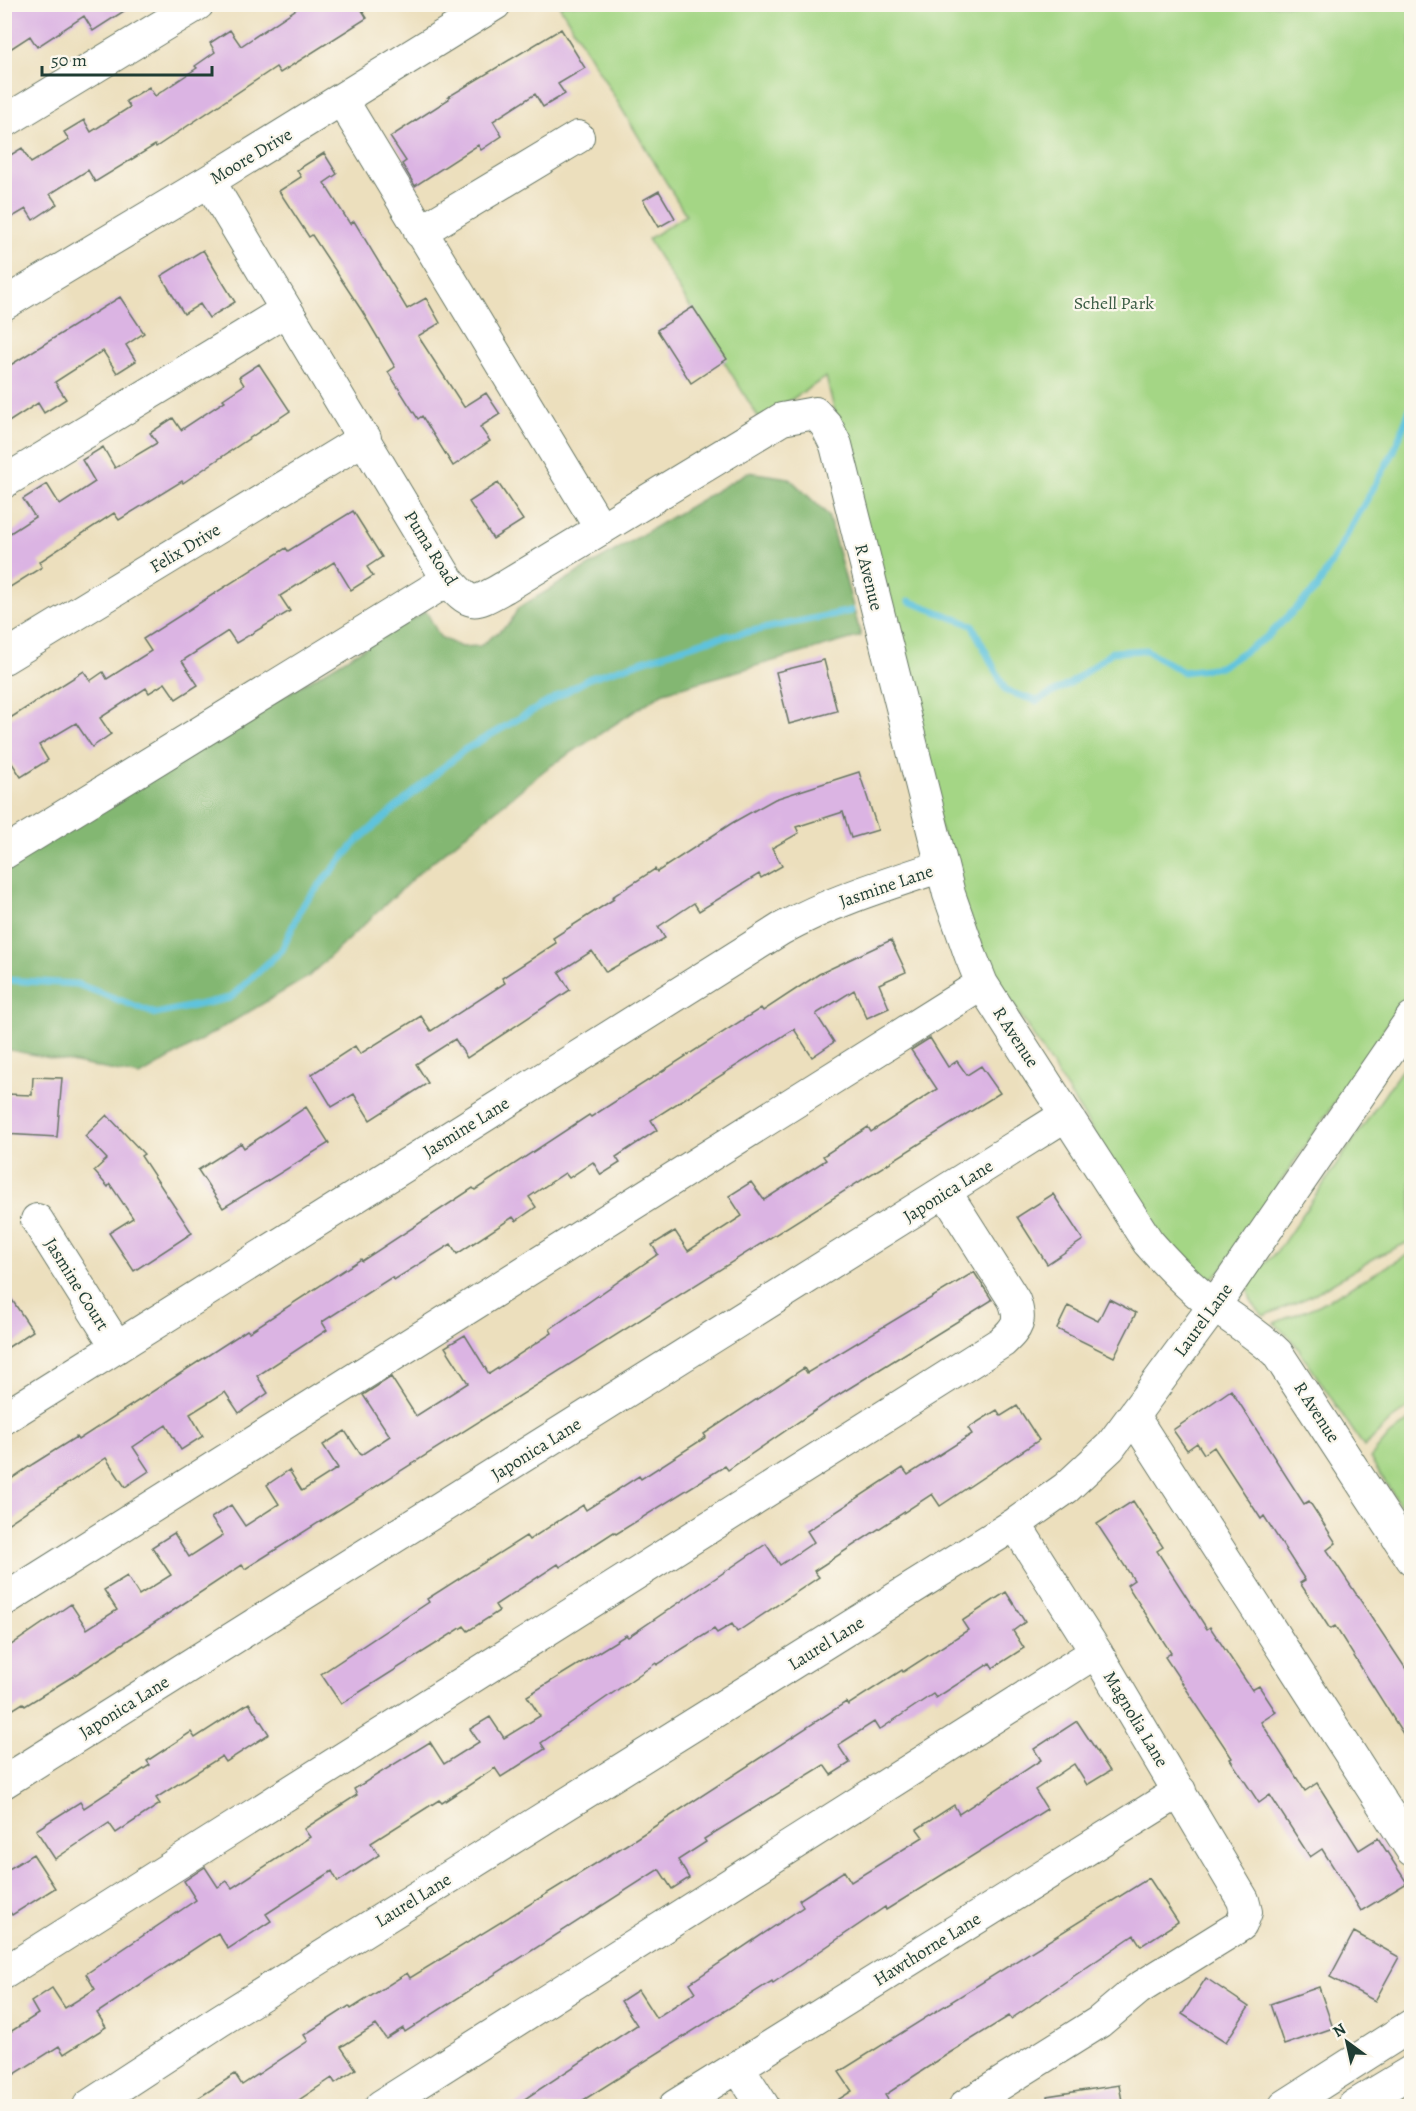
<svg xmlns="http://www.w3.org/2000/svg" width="1416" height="2111" viewBox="0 0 1416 2111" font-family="Alegreya,serif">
<rect width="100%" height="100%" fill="#fbf7ec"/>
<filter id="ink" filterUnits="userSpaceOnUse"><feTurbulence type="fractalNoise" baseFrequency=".0167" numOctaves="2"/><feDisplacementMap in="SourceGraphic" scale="12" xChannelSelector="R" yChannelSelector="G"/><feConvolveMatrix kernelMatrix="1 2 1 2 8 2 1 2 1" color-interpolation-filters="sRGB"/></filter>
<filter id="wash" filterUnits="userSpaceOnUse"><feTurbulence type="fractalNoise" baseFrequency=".008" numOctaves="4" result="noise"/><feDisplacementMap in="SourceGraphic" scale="24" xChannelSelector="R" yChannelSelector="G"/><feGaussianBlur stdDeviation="1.35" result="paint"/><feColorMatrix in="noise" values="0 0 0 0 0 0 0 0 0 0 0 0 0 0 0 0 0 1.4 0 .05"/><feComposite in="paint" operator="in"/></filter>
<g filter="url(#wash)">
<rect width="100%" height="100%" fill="#ecdfbd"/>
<path fill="#a4d685" stroke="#628a5c" stroke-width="1.5" d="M 559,5 L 1411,5 L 1411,990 L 1221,1270 L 1213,1277 L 1204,1279 L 1170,1253 L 991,969 L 954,882 L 826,377 L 760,420 L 648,239 L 686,215 Z
M 1411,1056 L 1411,1241 L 1378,1256 L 1309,1297 L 1264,1316 C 1234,1290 1253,1273 1277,1252 Z
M 1411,1253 L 1411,1406 L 1391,1420 L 1364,1447 L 1291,1338 L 1274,1323 L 1319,1305 Z
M 1411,1419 L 1411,1522 L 1370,1458 L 1387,1438 Z"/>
<path fill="#83b772" stroke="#517a53" stroke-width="1.5" d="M 748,472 L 789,478 L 828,515 L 861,636 L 664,692 L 546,769 L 421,871 L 308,977 L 140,1076 L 5,1049 L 4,863 L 426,611 L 440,637 L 461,647 L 480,646 L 510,623 L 518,608 Z"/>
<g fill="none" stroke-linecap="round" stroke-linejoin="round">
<path stroke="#5fc3dd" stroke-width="7" d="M 909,601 L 972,625 L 1006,691 L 1037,701 L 1071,683 L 1112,652 L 1146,650 L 1183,672 L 1220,667 L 1267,637 L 1317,588 L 1394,451 L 1412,404
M 4,980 L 77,984 L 156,1014 L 230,998 L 282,950 L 302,906 L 358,840 L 464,750 L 590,678 L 708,640 L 851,611"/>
</g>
<g id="blocks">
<path fill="#dbb4e3" d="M 4,4 L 135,4 L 93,31 L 84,16 L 37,47 L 30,36 L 4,53 Z
M 304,4 L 358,4 L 367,18 L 280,73 L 276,67 L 156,147 L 155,145 L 95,182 L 88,170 L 50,194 L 57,204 L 33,220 L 26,209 L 4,222 L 4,159 L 22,148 L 31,163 L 69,140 L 64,132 L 84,120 L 91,132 L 130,107 L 126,101 L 149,87 L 155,96 L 197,68 L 195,66 L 215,52 L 210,43 L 230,30 L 241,46 Z
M 561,29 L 585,68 L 558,84 L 565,94 L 543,107 L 535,94 L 493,121 L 502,136 L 481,150 L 478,145 L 415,186 L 402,164 L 406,161 L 390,137 L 449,99 L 448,97 Z
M 324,153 L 337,174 L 324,183 L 350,224 L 354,221 L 407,309 L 426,298 L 440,323 L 418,336 L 464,407 L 486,393 L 500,414 L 480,427 L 490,441 L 453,466 L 422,416 L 418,419 L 388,372 L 395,367 L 362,311 L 312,235 L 309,237 L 279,191 L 301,177 L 297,170 Z
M 659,191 L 675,218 L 659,227 L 643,200 Z
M 203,250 L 235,302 L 209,318 L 200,304 L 184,314 L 161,276 Z
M 120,297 L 144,333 L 126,345 L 136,361 L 117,373 L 103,351 L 55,382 L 66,399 L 44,413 L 38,403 L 4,425 L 4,369 Z
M 693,307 L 727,359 L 691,383 L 657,330 Z
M 259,364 L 290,411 L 183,483 L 182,481 L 119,520 L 114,513 L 39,562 L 42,567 L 4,591 L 4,537 L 35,517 L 23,499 L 47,484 L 60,505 L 95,482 L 82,460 L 103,447 L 115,468 L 157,443 L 150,433 L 173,418 L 181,430 L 225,401 L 223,399 L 244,385 L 239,377 Z
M 498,483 L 523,520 L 493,539 L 469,502 Z
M 353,511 L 382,557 L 367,567 L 373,576 L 351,590 L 334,562 L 280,596 L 290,611 L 236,643 L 228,631 L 182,661 L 198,685 L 176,699 L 165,683 L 149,693 L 146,688 L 100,718 L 111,734 L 92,747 L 76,723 L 39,745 L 48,760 L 21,777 L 4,751 L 4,722 L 84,671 L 90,681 L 103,672 L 107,679 L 151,651 L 143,639 L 286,548 L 288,551 Z
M 824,660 L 837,711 L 789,724 L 776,672 Z
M 859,772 L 878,830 L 851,838 L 843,812 L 796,827 L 799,833 L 772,848 L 782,866 L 761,878 L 759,874 L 699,911 L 694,903 L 658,927 L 665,938 L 606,972 L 592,951 L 559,972 L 570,990 L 467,1058 L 455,1039 L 416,1064 L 428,1083 L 370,1120 L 354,1094 L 332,1107 L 312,1074 L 355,1046 L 360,1054 L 421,1016 L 431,1031 L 505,983 L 502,978 L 556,943 L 553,938 L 614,899 L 612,897 L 655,869 L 657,872 L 732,823 L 775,799 Z
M 891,940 L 906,972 L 879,984 L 889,1008 L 867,1018 L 854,990 L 816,1014 L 834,1042 L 812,1057 L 794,1029 L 651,1120 L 657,1130 L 616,1157 L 620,1163 L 601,1175 L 593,1162 L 569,1178 L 565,1173 L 529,1197 L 536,1207 L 516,1221 L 513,1217 L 457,1254 L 451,1244 L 394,1280 L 392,1277 L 322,1322 L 327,1330 L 257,1376 L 268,1393 L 239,1413 L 225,1392 L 190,1414 L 203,1436 L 181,1450 L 166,1425 L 133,1447 L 149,1471 L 125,1487 L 106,1458 L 4,1526 L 4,1484 L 33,1464 L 76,1437 L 78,1440 L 247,1330 L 249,1332 L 361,1259 L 362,1261 L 473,1188 L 475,1190 L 589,1115 L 591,1117 L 761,1008 L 763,1011 L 819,974 Z
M 930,1038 L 948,1067 L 957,1061 L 967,1075 L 981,1066 L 1000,1093 L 245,1569 L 242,1565 L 78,1673 L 25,1706 L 23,1703 L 4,1715 L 4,1650 L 71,1604 L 87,1629 L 117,1610 L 104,1590 L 127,1576 L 139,1595 L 171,1575 L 152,1547 L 174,1533 L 189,1557 L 223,1535 L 211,1518 L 231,1505 L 245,1526 L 279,1504 L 267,1485 L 289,1470 L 302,1491 L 338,1468 L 323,1445 L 345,1431 L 361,1455 L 390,1436 L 363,1395 L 391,1377 L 416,1416 L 468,1383 L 445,1347 L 465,1335 L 489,1374 L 552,1333 L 550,1329 L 658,1254 L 652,1245 L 675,1231 L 688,1251 L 742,1216 L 729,1196 L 751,1182 L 764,1200 L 826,1160 L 823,1156 L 868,1127 L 871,1132 L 937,1089 L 911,1050 Z
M 33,1077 L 62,1078 L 57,1137 L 4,1134 L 5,1094 L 32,1095 Z
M 306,1107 L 329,1143 L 223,1208 L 198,1170 L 241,1143 L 244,1148 Z
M 107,1115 L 144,1154 L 141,1156 L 192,1233 L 134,1271 L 109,1233 L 133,1218 L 110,1184 L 108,1187 L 94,1171 L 107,1159 L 85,1136 Z
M 1053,1194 L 1083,1240 L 1047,1264 L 1017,1217 Z
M 974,1272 L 992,1300 L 835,1397 L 728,1470 L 725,1466 L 616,1534 L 614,1532 L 560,1567 L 558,1564 L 495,1605 L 499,1611 L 468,1631 L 464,1626 L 341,1704 L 321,1674 L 429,1602 L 427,1599 L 526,1536 L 529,1540 L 583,1505 L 586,1510 L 639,1476 L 641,1479 L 706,1437 L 704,1434 L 804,1368 L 807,1373 Z
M 4,1288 L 33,1331 L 4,1350 Z
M 1109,1299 L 1136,1313 L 1114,1357 L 1057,1329 L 1068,1306 L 1098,1321 Z
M 1231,1390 L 1304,1504 L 1309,1501 L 1336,1543 L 1327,1550 L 1412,1678 L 1412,1748 L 1335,1626 L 1330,1629 L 1300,1583 L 1305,1580 L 1264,1516 L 1261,1519 L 1214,1447 L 1204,1454 L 1197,1443 L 1187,1450 L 1173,1430 Z
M 1017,1406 L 1039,1440 L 940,1506 L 932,1494 L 814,1571 L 819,1577 L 737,1632 L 732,1624 L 717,1633 L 714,1629 L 657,1665 L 656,1663 L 541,1743 L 545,1749 L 501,1777 L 495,1768 L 442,1803 L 439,1800 L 371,1843 L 379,1855 L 338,1882 L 332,1871 L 266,1914 L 271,1921 L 228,1949 L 218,1933 L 97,2013 L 106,2027 L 64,2054 L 59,2046 L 4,2081 L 4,2036 L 38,2014 L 31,2002 L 52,1988 L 65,2008 L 95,1989 L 86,1974 L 196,1900 L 184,1881 L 205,1867 L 218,1887 L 227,1881 L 232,1888 L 310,1837 L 304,1829 L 357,1795 L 354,1789 L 430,1742 L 444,1764 L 479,1742 L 470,1729 L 490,1717 L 504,1738 L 540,1716 L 527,1696 L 626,1635 L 628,1637 L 766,1544 L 780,1565 L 814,1542 L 807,1531 L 903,1468 L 908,1475 L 972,1434 L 968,1428 L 997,1410 L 1001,1416 Z
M 1133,1501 L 1163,1547 L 1157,1551 L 1207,1629 L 1210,1627 L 1252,1690 L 1259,1686 L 1276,1712 L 1261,1722 L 1305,1791 L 1317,1783 L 1359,1850 L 1378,1838 L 1407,1883 L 1361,1911 L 1322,1849 L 1310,1857 L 1270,1795 L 1259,1803 L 1230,1759 L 1232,1758 L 1165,1657 L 1171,1653 L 1127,1585 L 1134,1580 L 1097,1524 Z
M 1006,1592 L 1025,1622 L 1013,1631 L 1024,1648 L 993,1668 L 990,1663 L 936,1698 L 933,1694 L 879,1730 L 874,1722 L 838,1745 L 850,1763 L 831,1775 L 824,1765 L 704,1839 L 706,1842 L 678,1860 L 689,1878 L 672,1889 L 659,1869 L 405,2032 L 403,2028 L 386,2039 L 376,2025 L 341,2047 L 356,2069 L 335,2083 L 332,2078 L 299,2100 L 304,2106 L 186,2106 L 235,2074 L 242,2085 L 308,2041 L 304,2035 L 349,2006 L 351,2009 L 407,1973 L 410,1978 L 629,1843 L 846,1702 L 848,1705 L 902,1670 L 903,1672 L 968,1630 L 962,1621 Z
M 249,1703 L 269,1734 L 226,1762 L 222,1756 L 156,1798 L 160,1804 L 116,1833 L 109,1823 L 55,1859 L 36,1830 L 80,1802 L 84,1808 L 150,1765 L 147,1761 L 191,1732 L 195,1738 Z
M 1077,1721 L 1110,1771 L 1087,1785 L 1074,1764 L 1035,1790 L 1047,1809 L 886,1910 L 885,1907 L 773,1983 L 772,1981 L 574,2106 L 514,2106 L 637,2025 L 621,2001 L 638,1990 L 656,2018 L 696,1992 L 690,1983 L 803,1907 L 799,1900 L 844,1871 L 851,1882 L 923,1837 L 917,1829 L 954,1805 L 959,1814 L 1041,1760 L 1034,1749 Z
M 33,1854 L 55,1888 L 12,1915 L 4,1904 L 4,1872 Z
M 1149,1878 L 1178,1922 L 1141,1946 L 1134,1935 L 1011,2019 L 1009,2016 L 951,2052 L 885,2095 L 892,2106 L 828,2106 L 852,2091 L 839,2072 Z
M 1354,1932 L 1399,1957 L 1375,2001 L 1330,1977 Z
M 1206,1978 L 1249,2007 L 1226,2042 L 1182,2014 Z
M 1319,1987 L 1333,2028 L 1284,2045 L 1270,2004 Z
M 1119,2085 L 1123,2106 L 1048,2106 L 1047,2096 Z"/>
</g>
</g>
<g filter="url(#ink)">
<use href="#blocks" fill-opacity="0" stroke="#677664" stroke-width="1.5"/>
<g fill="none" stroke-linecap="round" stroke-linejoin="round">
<defs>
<path id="minor" d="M 342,100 L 601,529
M 4,122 L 198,4
M 209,181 L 448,580 C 472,608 474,604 505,587 L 782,419 L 815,413 L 826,425 L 836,445 L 949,894 L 970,954 L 982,984 L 1148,1242 C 1168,1265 1191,1289 1216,1307 C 1237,1322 1258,1335 1277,1353 L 1412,1559
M 420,232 L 578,137
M 4,304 L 209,181 L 495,4
M 4,482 L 285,311
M 4,658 L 365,438
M 4,853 L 448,580
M 37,1220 L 117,1347
M 1133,1416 L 1412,1850
M 4,1418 L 781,929 C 832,901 887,884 942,866
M 4,1600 L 982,984
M 4,1782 L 1066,1115
M 4,1973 L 1002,1342 C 1018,1327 1022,1321 1014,1300 L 946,1193
M 738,2067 L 763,2106
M 89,2106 L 219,2021 L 1015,1524 L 1066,1488 L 1110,1447 L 1214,1306 L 1412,1018
M 381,2106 L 1096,1652
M 675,2106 L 1180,1791
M 965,2106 L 1099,2022 L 1138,1989 L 1241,1925 L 1246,1912 L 1243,1900 L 1096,1652 L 1015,1524
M 1285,2106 L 1412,2025
M 1354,2106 L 1412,2071"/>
</defs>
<use href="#minor" stroke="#677664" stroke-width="34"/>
<use href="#minor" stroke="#fff" stroke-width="32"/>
</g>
</g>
<g text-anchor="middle" stroke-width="4.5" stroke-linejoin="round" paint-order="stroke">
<g font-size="18" fill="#1f3d34" stroke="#fbf7ec">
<text transform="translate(251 156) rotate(-31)" y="6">Moore Drive</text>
<text transform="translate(185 548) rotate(-31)" y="6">Felix Drive</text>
<text transform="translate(431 548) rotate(58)" y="6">Puma Road</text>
<text transform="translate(869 577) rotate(76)" y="6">R Avenue</text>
<text transform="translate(886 886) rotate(-19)" y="6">Jasmine Lane</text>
<text transform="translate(1016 1037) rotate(57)" y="6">R Avenue</text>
<text transform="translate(466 1127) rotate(-32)" y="6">Jasmine Lane</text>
<text transform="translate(948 1191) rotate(-32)" y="6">Japonica Lane</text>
<text transform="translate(77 1284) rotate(58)" y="6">Jasmine Court</text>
<text transform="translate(1203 1320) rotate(-54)" y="6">Laurel Lane</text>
<text transform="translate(1317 1412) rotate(57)" y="6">R Avenue</text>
<text transform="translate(536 1449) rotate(-32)" y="6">Japonica Lane</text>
<text transform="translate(826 1643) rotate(-32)" y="6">Laurel Lane</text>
<text transform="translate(124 1707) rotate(-32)" y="6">Japonica Lane</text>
<text transform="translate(1136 1719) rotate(59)" y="6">Magnolia Lane</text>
<text transform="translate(413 1900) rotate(-32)" y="6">Laurel Lane</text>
<text transform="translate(927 1949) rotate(-32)" y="6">Hawthorne Lane</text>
</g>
<g font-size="18" fill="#3a5c44" stroke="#fbf7ec">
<text x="1114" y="309">Schell Park</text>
</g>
</g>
<rect width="1416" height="2111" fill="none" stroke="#fbf7ec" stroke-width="24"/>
<g transform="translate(1347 2042) rotate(327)" stroke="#fbf7ec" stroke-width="4.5" paint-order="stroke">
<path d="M0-4.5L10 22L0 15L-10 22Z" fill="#1f3d34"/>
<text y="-9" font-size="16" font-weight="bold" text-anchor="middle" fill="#1f3d34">N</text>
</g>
<path d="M42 66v9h170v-9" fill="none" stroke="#1f3d34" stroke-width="3"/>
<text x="51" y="66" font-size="18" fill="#1f3d34" stroke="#fbf7ec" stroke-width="4.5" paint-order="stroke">50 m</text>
</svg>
